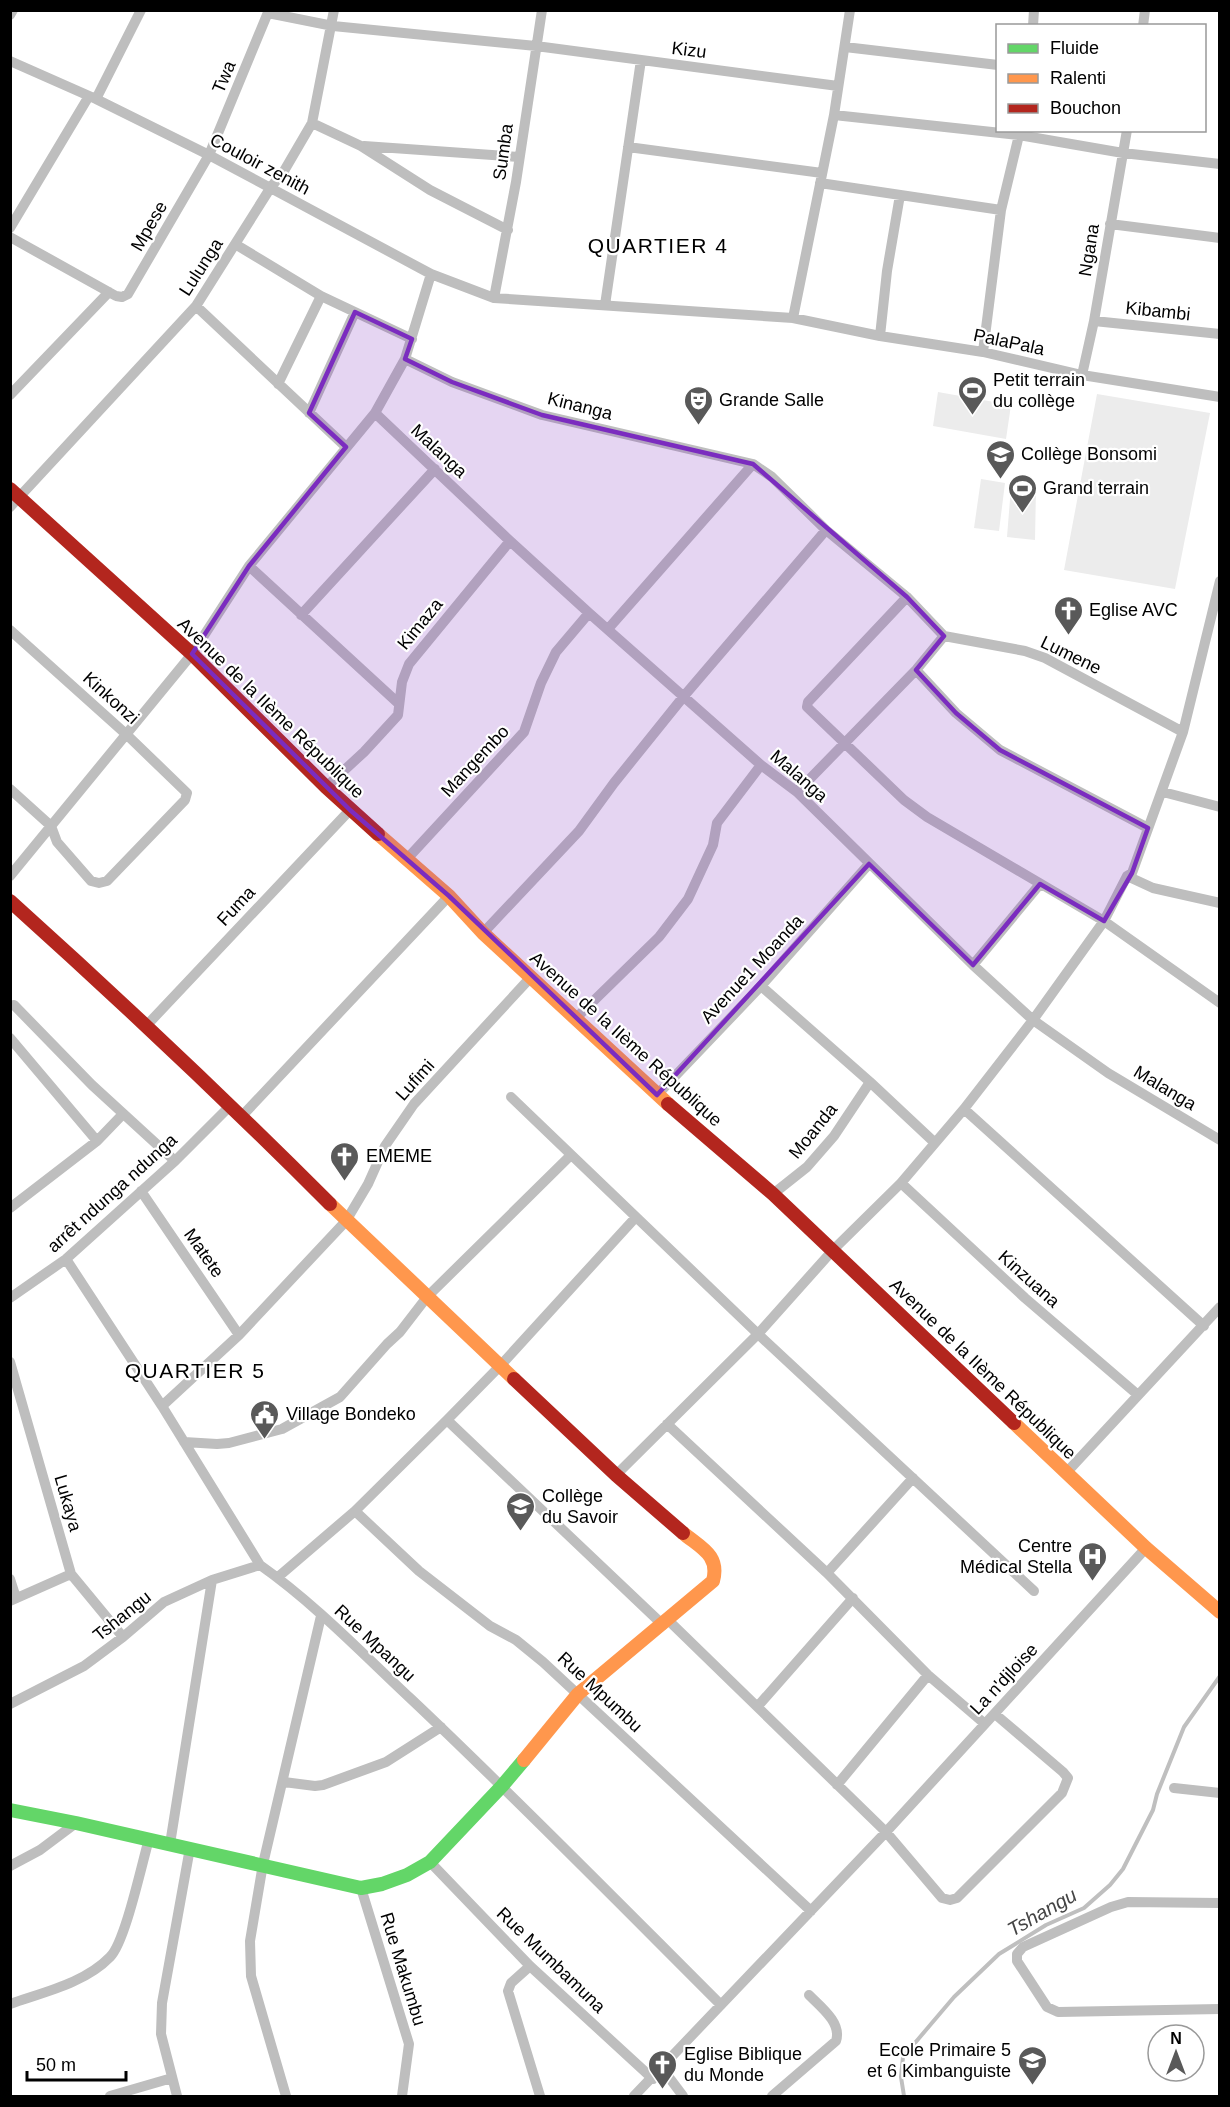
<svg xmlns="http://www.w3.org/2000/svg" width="1230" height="2107" viewBox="0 0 1230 2107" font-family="Arial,sans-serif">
<rect width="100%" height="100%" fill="#fff"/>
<path fill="#ececec" d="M 938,392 L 1011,405 L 1006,439 L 933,426 Z
M 1097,394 L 1210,413 L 1175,589 L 1064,570 Z
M 981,479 L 1005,483 L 999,531 L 974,528 Z
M 1011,487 L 1036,489 L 1035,540 L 1007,537 Z"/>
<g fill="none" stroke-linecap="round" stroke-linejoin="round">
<path stroke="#bfbfbf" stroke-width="4" d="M 904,2096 L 901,2077 L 903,2057 L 954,1997 L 999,1954 L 1046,1925 L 1084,1908 L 1110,1885 L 1123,1869 L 1153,1810 L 1157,1794 L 1184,1727 L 1220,1676"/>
<path stroke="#bebebe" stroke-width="10" d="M 268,13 L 333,26 L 536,46 L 838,86
M 10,15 L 13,10
M 1033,26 L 1034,10
M 1143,26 L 1145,10
M 845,47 L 998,65
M 10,61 L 96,99 L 209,155 L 431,274 L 494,298 L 793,318 L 880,336 L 983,352 L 1082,375 L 1220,397
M 96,99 L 141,10
M 834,115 L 1019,135 L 1123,153 L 1220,164
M 312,123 L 361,146 L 430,190 L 508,230
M 364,146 L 519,157
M 628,147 L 822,173
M 820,183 L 1001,210
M 1110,224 L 1220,238
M 10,228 L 89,96
M 10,237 L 116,296 L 122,297 L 128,294 L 209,155 L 269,10
M 235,244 L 321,296 L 412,339
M 494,298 L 516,182 L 542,10
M 605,305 L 641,60
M 196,306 L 346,447
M 793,318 L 834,115 L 850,10
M 1094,321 L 1220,334
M 880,336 L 887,271 L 900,195
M 983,352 L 1001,210 L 1020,131
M 405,359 L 452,382 L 542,415 L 753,464 L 772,477 L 826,530 L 907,597 L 944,636
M 1082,375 L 1094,321 L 1127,130
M 278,384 L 321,296
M 10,395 L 109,292
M 309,413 L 355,312
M 375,413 L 510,541 L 589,613 L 761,765 L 797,792 L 973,965 L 1033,1020 L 1108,1073 L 1220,1140
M 10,507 L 196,306 L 271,187 L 284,171 L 312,123 L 334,10
M 249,566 L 398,703
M 907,597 L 808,702 L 807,707 L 904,800 L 927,817 L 1104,921 L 1220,1003
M 301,615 L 435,469
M 608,629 L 753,464
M 10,630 L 127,735 L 187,793 L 185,800 L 107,881 L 99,883 L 91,881 L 57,842 L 51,826 L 10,789
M 944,636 L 1025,651 L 1045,658 L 1183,732
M 916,670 L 956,713 L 1000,750 L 1148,828
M 326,787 L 364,752 L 398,715 L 402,682 L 409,664 L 510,541
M 797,792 L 916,670 L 944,636
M 1163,792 L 1220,807
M 406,860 L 524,732 L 541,683 L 556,652 L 589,613
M 10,876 L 192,654 L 249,566 L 375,413 L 405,359 L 431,274
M 1127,876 L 1153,888 L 1220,903
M 483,933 L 579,831 L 614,783 L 684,696 L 826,530
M 973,965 L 1040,884
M 761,986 L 870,1082 L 934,1142
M 14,1005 L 92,1085 L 175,1161
M 576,1018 L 659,937 L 688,899 L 713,845 L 717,823 L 761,765
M 147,1025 L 350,810
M 10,1038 L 97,1141
M 657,1095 L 761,986 L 869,864
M 511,1097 L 758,1334 L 1034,1591
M 964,1109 L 1204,1326
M 242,1116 L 449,896
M 901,1183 L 1025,1298 L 1138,1395
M 141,1191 L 239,1335
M 773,1194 L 807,1167 L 834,1136 L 870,1082
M 10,1208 L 97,1141 L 123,1114
M 66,1259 L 162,1406 L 260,1565 C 314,1603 362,1653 410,1698 C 516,1798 618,1902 721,2005
M 10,1298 L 66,1259 L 175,1161 L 230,1106
M 10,1362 L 71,1574 L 123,1637
M 162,1406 L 239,1335 L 346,1221 L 368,1184 L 385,1146 L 414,1104 L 531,977
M 447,1420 L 663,1625
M 667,1424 L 827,1573 L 928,1675 L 985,1724
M 184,1442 L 217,1444 L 229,1443 L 282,1429 L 340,1397 L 387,1344 L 400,1332 L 427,1297 L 571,1155
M 1066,1473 L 1220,1307
M 616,1475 L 758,1334 L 833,1250 L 901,1183 L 964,1109 L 1033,1020 L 1104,921 L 1127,876 L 1132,873 L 1183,732 L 1220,581
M 355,1511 L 419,1571 L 490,1626 L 516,1640 L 543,1662 L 811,1911
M 827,1573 L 913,1478
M 278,1577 L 355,1511 L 447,1420 L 500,1366 L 636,1217
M 10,1579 L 16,1598
M 10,1601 L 71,1574
M 668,1620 L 886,1832 L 942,1898 L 950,1900 L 957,1898 L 1062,1793 L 1068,1778 L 1063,1772 L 995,1714
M 10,1704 L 84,1666 L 123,1637 L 164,1602 L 212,1580 L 260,1565
M 758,1706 L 853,1598
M 284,1782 L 315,1786 L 323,1785 L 386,1762 L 441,1727
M 837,1785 L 928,1675
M 1174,1788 L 1220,1793
M 170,1844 L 212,1580
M 430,1862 L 530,1966 L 653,2079
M 10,1866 L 40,1850 L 76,1823
M 361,1888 L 409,2044 L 402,2096
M 1220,1903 L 1128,1902 L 1111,1907 L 1023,1947 L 1017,1954 L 1017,1961 L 1047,2007 L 1058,2012 L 1220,2009
M 530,1966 L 511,1983 L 508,1991 L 540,2096
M 10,2004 C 44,1992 85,1983 110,1957 C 125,1943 142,1863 149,1839
M 662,2068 L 683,2096
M 110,2096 L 172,2078
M 177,2096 L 161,2034 L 162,2003 L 190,1848
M 286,2096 L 251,1976 L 250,1941 L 263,1864 L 321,1616
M 634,2096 L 886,1832 L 1146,1548
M 772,2096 L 836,2041 C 842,2023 821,2007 809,1995"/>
<path stroke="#63d668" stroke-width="14" d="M 10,1810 L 76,1823 L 361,1888 L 382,1884 L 407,1875 L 430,1862 L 502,1786 L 524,1760"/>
<path stroke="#ff974d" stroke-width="14" d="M 378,834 L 449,896 L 483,933 L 668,1104
M 330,1204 L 514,1379
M 1014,1423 L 1146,1548 L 1220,1612
M 524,1760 L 578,1694 L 713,1581 C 720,1555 701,1548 683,1533"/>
<path stroke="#b3261e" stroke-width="14" d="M 10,489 L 192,654 L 326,787 L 378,834
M 10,901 C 120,1000 225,1099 330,1204
M 668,1104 L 773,1194 L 1014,1423
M 514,1379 L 616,1475 L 683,1533"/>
</g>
<path fill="#7b2cbf" fill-opacity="0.2" stroke="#7b2cbf" stroke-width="4.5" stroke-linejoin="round" d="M 355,312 L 412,339 L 405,359 L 452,382 L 542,415 L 753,464 L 907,597 L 944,636 L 916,670 L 956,713 L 1000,750 L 1148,828 L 1132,873 L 1104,921 L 1040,884 L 973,965 L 869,864 L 657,1095 L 449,896 L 350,810 L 192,654 L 249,566 L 346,447 L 309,413 Z"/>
<defs>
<symbol id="stadium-pin" viewBox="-11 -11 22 30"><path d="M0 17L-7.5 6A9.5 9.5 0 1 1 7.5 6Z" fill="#595959" stroke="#fff"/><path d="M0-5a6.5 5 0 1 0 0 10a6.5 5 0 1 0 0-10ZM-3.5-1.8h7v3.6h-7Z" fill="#fff"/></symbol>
<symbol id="theatre-pin" viewBox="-11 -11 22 30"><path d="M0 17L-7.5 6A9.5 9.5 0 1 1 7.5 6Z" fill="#595959" stroke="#fff"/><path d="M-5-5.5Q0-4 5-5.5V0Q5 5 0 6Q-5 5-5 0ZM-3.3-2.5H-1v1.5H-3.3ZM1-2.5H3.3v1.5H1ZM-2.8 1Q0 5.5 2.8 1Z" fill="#fff"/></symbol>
<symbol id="school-pin" viewBox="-11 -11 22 30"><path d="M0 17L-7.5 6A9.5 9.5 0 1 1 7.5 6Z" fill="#595959" stroke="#fff"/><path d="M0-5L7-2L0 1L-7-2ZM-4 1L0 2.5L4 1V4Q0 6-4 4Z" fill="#fff"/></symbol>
<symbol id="church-pin" viewBox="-11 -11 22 30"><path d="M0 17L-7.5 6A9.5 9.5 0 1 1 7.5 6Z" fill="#595959" stroke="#fff"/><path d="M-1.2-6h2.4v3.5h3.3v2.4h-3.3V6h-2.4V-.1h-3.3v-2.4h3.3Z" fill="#fff"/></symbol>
<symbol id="civic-pin" viewBox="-11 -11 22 30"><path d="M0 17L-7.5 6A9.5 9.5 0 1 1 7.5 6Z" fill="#595959" stroke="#fff"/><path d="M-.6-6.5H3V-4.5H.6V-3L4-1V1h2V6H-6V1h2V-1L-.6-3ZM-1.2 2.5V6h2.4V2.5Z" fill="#fff"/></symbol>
<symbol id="university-pin" viewBox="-11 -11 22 30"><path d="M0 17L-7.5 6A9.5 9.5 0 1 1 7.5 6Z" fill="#595959" stroke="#fff"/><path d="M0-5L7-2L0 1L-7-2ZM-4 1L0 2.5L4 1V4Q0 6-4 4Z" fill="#fff"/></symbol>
<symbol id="hospital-pin" viewBox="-11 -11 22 30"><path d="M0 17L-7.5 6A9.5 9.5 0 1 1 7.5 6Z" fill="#595959" stroke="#fff"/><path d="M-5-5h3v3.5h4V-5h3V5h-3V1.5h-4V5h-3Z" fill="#fff"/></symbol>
</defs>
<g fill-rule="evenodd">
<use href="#stadium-pin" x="956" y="374" width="33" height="45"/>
<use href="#theatre-pin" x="682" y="384" width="33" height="45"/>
<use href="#school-pin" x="984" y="438" width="33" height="45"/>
<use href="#stadium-pin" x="1006" y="472" width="33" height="45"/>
<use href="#church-pin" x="1052" y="594" width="33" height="45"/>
<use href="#church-pin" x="328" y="1140" width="33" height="45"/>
<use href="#civic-pin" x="248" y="1398" width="33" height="45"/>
<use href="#university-pin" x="504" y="1490" width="33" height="45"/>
<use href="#hospital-pin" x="1076" y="1540" width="33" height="45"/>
<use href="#school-pin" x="1016" y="2044" width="33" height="45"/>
<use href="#church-pin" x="646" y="2048" width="33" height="45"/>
</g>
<g text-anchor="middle" stroke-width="4.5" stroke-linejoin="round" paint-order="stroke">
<g font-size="18" fill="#000" stroke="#fff">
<text transform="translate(689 50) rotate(7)" y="6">Kizu</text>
<text transform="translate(224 77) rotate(-67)" y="6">Twa</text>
<text transform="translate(503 152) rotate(-82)" y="6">Sumba</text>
<text transform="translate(260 164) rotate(28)" y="6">Couloir zenith</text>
<text transform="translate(149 226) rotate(-60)" y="6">Mpese</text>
<text transform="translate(1089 250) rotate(-81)" y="6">Ngana</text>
<text transform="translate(201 267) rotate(-57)" y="6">Lulunga</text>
<text transform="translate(1158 311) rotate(6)" y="6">Kibambi</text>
<text transform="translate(1009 342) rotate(12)" y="6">PalaPala</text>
<text transform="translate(580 406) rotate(14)" y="6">Kinanga</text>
<text transform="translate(439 451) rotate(43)" y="6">Malanga</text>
<text transform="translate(420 624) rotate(-51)" y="6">Kimaza</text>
<text transform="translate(1071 655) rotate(26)" y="6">Lumene</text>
<text transform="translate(111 698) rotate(42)" y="6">Kinkonzi</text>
<text transform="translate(271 708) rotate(44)" y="6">Avenue de la IIème République</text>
<text transform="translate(475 761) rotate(-47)" y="6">Mangembo</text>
<text transform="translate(799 776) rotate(41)" y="6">Malanga</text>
<text transform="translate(236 906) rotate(-47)" y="6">Fuma</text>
<text transform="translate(752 969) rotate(-47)" y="6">Avenue1 Moanda</text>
<text transform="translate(626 1039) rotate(42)" y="6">Avenue de la IIème République</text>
<text transform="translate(415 1080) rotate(-48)" y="6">Lufimi</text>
<text transform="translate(1165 1088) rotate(31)" y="6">Malanga</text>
<text transform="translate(813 1131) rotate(-51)" y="6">Moanda</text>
<text transform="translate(112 1193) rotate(-42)" y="6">arrêt ndunga ndunga</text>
<text transform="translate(204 1253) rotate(55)" y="6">Matete</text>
<text transform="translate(1029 1279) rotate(42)" y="6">Kinzuana</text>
<text transform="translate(983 1369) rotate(44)" y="6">Avenue de la IIème République</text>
<text transform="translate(68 1503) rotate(74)" y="6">Lukaya</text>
<text transform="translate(122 1616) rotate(-39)" y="6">Tshangu</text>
<text transform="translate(375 1643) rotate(43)" y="6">Rue Mpangu</text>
<text transform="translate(1004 1679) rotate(-47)" y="6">La n'djloise</text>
<text transform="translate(600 1692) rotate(43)" y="6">Rue Mpumbu</text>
<text transform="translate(551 1960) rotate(44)" y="6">Rue Mumbamuna</text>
<text transform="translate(403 1969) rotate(73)" y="6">Rue Makumbu</text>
</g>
<g font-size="18" fill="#000" stroke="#fff" text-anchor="start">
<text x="993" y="386">Petit terrain<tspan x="993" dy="21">du collège</tspan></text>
<text x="719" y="406">Grande Salle</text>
<text x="1021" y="460">Collège Bonsomi</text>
<text x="1043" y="494">Grand terrain</text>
<text x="1089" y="616">Eglise AVC</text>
<text x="366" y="1162">EMEME</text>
<text x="286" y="1420">Village Bondeko</text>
<text x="542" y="1502">Collège<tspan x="542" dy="21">du Savoir</tspan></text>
<text x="1072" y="1552" text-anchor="end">Centre<tspan x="1072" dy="21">Médical Stella</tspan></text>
<text x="1011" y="2056" text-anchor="end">Ecole Primaire 5<tspan x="1011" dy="21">et 6 Kimbanguiste</tspan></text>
<text x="684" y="2060">Eglise Biblique<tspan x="684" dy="21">du Monde</tspan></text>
</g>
<g font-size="20" font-style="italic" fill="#444" stroke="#fff">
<text transform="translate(1042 1912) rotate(-30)" y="7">Tshangu</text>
</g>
<g font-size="21" letter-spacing="1.5" fill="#000" stroke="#fff">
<text x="658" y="253">QUARTIER 4</text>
<text x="195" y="1378">QUARTIER 5</text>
</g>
</g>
<rect width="1230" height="2107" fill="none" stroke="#000000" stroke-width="24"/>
<rect x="996" y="24" width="210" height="108" fill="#ffffff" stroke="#999999" stroke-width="1.5"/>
<rect x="1008" y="44" width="30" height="9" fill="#63d668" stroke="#999999" stroke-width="1.5"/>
<text x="1050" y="54" font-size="18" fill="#000000">Fluide</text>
<rect x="1008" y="74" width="30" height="9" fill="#ff974d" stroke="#999999" stroke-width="1.5"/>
<text x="1050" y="84" font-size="18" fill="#000000">Ralenti</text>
<rect x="1008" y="104" width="30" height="9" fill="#b3261e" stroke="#999999" stroke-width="1.5"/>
<text x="1050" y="114" font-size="18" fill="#000000">Bouchon</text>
<g transform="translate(1176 2053)"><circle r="28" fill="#ffffff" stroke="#999999" stroke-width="1.5"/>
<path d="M0-4.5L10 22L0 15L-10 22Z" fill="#595959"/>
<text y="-9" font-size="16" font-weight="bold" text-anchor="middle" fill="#000000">N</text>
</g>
<path d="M27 2071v9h99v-9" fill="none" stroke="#000000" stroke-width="3"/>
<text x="36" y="2071" font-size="18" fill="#000000" stroke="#ffffff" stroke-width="4.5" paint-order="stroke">50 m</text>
</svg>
